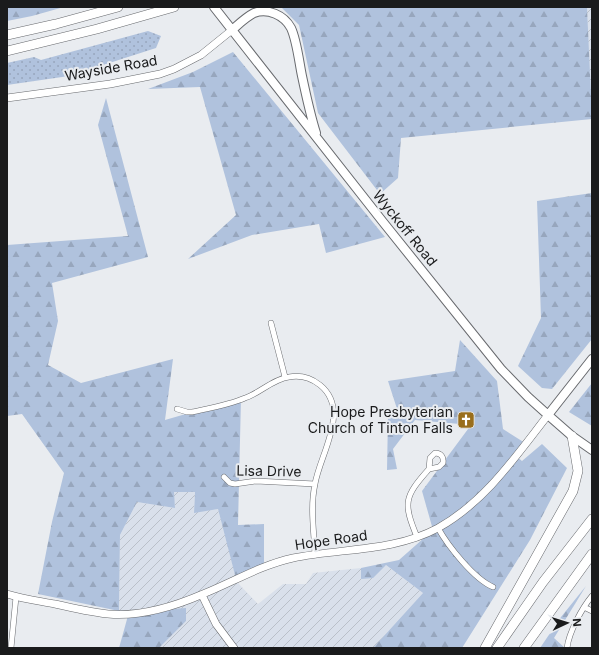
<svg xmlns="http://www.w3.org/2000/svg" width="599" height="655" viewBox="0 0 599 655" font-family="Inter,sans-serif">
<defs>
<pattern id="industrial-furrows" width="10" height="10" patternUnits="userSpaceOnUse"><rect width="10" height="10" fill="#d9e0eb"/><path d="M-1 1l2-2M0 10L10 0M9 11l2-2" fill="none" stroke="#bac0c9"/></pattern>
<pattern id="grass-dots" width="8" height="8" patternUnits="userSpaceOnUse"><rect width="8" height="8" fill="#b0c2dd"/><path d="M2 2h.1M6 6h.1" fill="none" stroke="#97a6bd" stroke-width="1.8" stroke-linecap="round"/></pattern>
<pattern id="forest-firs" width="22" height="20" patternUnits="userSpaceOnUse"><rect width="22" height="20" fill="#b0c2dd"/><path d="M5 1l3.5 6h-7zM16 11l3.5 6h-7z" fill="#97a6bd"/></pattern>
</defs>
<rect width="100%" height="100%" fill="#e9ecf0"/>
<path fill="url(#industrial-furrows)" d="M 587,7 L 592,7 L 592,99 L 590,98 Z
M 195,491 L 194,512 L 218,509 L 237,582 L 258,604 L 283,584 L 306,584 L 313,573 L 361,568 L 361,579 L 386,565 L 423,593 L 373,648 L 159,648 L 186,621 L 119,611 L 120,535 L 137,502 L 175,508 L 173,492 Z"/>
<path fill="url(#grass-dots)" d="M 148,31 L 161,36 L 156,48 L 69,76 L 7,85 L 7,63 L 34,57 L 41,60 Z"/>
<path fill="url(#forest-firs)" d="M 7,7 L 64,7 L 32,16 L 7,21 Z
M 281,7 L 587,7 L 592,119 L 401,138 L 398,178 L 380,194 L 318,113 L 299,25 Z
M 233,52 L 385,237 L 326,253 L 319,224 L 252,235 L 188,259 L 236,215 L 200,87 L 148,89 L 193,72 Z
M 106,98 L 148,257 L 52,283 L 58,321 L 48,365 L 81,383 L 173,359 L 165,420 L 241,398 L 238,525 L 264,524 L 264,566 L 236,579 L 218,509 L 194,513 L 195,492 L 174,492 L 175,508 L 137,502 L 120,535 L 119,611 L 38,594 L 52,522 L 64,473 L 22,414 L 7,416 L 7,245 L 128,236 L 98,125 Z
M 592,193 L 592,339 L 552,389 L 542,388 L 518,366 L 541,318 L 537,201 Z
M 460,340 L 497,381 L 503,429 L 525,443 L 516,456 L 522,461 L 542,444 L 567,468 L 530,540 L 462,648 L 373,648 L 423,593 L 386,565 L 373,578 L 361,579 L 361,568 L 399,560 L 433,530 L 422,491 L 471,425 L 415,420 L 393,449 L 397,469 L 387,470 L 388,417 L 399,415 L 388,381 L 455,371 Z
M 592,383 L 592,426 L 569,412 Z
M 586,586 L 554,638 L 565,648 L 540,648 L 561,617 Z
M 186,608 L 186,621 L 159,648 L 119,648 L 129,612 Z"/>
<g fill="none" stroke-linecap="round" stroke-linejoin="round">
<defs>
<path id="street" d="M 271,323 L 285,377
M 177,409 L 187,412 L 192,412 C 210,408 229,405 245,398 C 260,393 273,379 289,377 C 300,375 311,378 320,385 C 351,410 320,454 315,484 C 310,507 314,531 315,555
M 435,453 C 441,453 444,457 443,463 L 439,467 L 429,469 L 430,458 Z
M 224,477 L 230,483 L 235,484 L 256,481 L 315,484
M 438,528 C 448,546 474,579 493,587
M 417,537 C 403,503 404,497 429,469
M 584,607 L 592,611
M 11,648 L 16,597
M 567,648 C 569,632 582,608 592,596"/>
<path id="secondary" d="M 7,98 L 110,84 L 160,74 L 174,69 L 201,55 L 232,30
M 7,594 C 23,599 39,601 55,604 C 72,608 90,612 108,614 C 141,617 173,607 203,594 C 233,582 261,565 293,558 C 342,548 393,552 438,528 C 485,502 516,456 548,415
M 202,595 L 216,624 L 234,648"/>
<path id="primary" d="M 214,7 L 383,222 L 501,369 L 528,397 L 548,415 L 572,436 L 592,450
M 232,30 C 239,24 246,17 254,13 C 268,8 284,15 291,28 C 297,41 299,62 302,76 C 306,95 310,114 316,133
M 548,415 L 592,359"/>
<path id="highway" d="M 7,35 L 56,24 L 118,7
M 7,51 L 97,29 L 174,7
M 485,648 L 573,491 L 578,471 L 572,436
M 497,648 L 543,582 L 592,519
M 524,648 L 592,554"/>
</defs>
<use href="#street" stroke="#686a6e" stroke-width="6"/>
<use href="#secondary" stroke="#686a6e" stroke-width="8"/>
<use href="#primary" stroke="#686a6e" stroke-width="10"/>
<use href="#highway" stroke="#686a6e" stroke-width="10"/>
<use href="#street" stroke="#fff" stroke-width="5"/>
<use href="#secondary" stroke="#fff" stroke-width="7"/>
<use href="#primary" stroke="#fff" stroke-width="8"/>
<use href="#highway" stroke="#fff" stroke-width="9"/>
</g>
<defs>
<symbol id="church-square" viewBox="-11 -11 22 22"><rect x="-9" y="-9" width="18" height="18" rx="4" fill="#996e1c" stroke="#e9ecf0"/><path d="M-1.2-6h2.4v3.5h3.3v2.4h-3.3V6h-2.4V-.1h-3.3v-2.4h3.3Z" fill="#fff"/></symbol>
</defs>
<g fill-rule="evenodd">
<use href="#church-square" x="456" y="410" width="20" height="20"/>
</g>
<g text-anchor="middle" stroke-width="4" stroke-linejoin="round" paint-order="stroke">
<g font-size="14" fill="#1a1b1c" stroke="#e9ecf0">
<text transform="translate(111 68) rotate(-10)" y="5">Wayside Road</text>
<text transform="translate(405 228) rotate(51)" y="5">Wyckoff Road</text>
<text transform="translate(269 471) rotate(1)" y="5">Lisa Drive</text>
<text transform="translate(331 540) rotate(-8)" y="5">Hope Road</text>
</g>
<g font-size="14" fill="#1a1b1c" stroke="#e9ecf0" text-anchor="end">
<text x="453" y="417">Hope Presbyterian<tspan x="453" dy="16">Church of Tinton Falls</tspan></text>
</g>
</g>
<rect width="599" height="655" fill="none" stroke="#1a1b1c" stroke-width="16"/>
<g transform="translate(567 623) rotate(86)" stroke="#e9ecf0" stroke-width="3" paint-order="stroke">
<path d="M0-3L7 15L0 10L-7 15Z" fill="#1a1b1c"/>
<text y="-6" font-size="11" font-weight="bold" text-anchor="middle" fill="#1a1b1c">N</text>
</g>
</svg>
